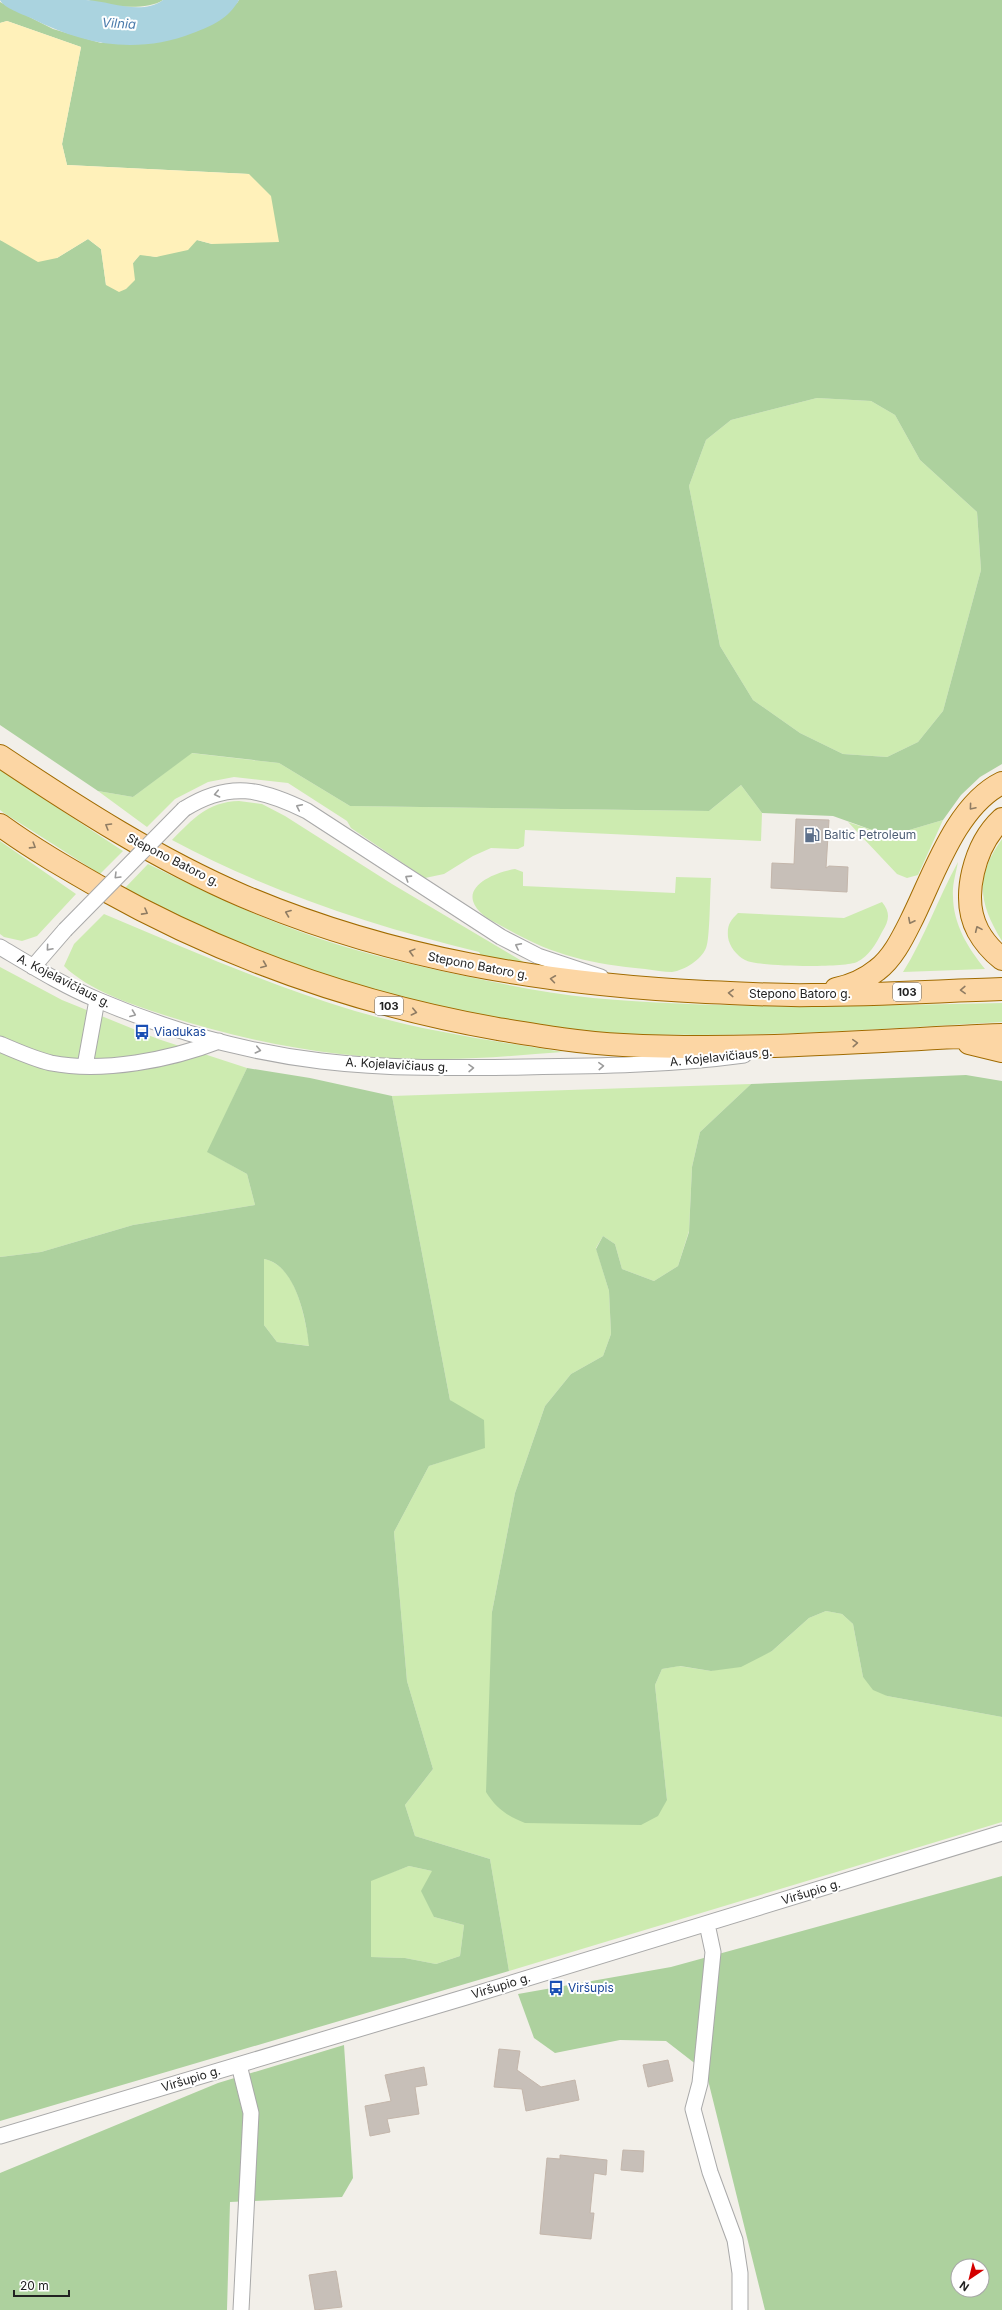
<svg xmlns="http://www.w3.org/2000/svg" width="1002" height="2310" viewBox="0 0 1002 2310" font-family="Inter,sans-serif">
<rect width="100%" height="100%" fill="#f2efe9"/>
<path fill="#cdebb0" d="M 817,398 L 871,401 L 895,415 L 920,460 L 977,512 L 981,570 L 943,711 L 918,742 L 887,757 L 843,754 L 800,733 L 753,700 L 720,646 L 689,486 L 706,440 L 731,420 Z
M 191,753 L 279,763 L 350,806 L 709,811 L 741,785 L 762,813 L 761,841 L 525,830 L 524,846 L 518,849 L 491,848 L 473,856 L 444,874 L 425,878 L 351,828 L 347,821 L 288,783 L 234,777 L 208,782 L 175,799 L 147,827 L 98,791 L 133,797 Z
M 0,770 L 123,851 L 100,874 L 4,813 L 0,810 Z
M 239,801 L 262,804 L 285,816 L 392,884 L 527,964 L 482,957 L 479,952 C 373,926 269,892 172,840 C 193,819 207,802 239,801 Z
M 943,820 L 918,875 L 907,878 L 897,874 L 848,822 L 889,836 Z
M 1002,839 L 1002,941 C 978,902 975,877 1002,839 Z
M 0,841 L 76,894 L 37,936 L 22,941 L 4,937 L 0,934 Z
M 958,862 C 956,873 952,885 953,896 C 953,924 968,948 985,969 L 903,972 C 925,937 938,898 958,862 Z
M 148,864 C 199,889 248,913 301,932 C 349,950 400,962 450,973 C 497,983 545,993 593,998 C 728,1010 866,1006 1002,1003 L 1002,1022 C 899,1028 797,1035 694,1035 C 670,1034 645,1036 621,1034 C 499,1026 378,996 264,954 C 216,936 170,912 124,889 Z
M 515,869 L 523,872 L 523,886 L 675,893 L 676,877 L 711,878 C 710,891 710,940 706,948 C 701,960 685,970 672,972 C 664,972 654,970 645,969 C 592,964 554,956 507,929 C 499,924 488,920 481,913 C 455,888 495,872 515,869 Z
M 882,902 C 891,913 889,921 882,932 C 876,944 869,956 857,962 C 845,968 757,967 745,960 C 737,956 729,946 728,937 C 727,925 730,921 738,913 L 844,918 Z
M 104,914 C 187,949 269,985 355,1011 C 423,1031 493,1041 563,1052 C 522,1055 482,1059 442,1059 C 347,1061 254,1044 164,1015 C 133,1005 88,990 64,966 L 74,944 Z
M 0,967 L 62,1000 L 158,1039 L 247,1068 L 208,1152 L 247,1174 L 255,1205 L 133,1225 L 41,1252 L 0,1257 Z
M 751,1084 L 700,1132 L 692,1167 L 689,1231 L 678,1266 L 654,1281 L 622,1269 L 615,1244 L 603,1236 L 596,1248 L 609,1291 L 611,1334 L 603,1356 L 571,1374 L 545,1406 L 515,1493 L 492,1612 L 667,1800 L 655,1685 L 662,1669 L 679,1666 L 711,1671 L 772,1651 L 809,1618 L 826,1611 L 842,1614 L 853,1624 L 863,1677 L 887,1696 L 1002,1717 L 1002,1822 L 509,1971 L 490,1859 L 415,1836 L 405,1805 L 433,1769 L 407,1681 L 394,1532 L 429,1466 L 485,1447 L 450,1400 L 392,1096 Z
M 264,1259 C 298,1266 304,1318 310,1346 L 277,1342 L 264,1325 Z
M 409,1866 L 432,1871 L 434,1917 L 464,1925 L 460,1956 L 436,1964 L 405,1958 L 371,1957 L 371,1880 Z"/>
<path fill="#add19e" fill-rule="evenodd" d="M 88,0 L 163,0 C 147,11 106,7 88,0 Z
M 239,0 L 1002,0 L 1002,764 L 980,777 L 961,795 L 943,820 L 889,836 L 833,816 L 762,813 L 741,785 L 709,811 L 350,806 L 279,763 L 192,753 L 133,797 L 98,791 L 0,725 L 0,240 L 57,258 L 88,239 L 101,249 L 106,285 L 133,263 L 140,254 L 156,257 L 197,240 L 212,244 L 249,174 L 67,165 L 62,144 L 81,47 L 7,21 L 0,23 L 0,2 L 53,29 L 101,43 L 237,3 ZM 817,398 L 871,401 L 895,415 L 920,460 L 977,512 L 981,570 L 943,711 L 918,742 L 887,757 L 843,754 L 800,733 L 753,700 L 720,646 L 689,486 L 706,440 L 731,420 Z
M 247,1068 L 310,1078 L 392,1096 L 450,1400 L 484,1420 L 485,1448 L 429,1466 L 394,1532 L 407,1681 L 433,1769 L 405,1805 L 415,1836 L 490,1859 L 509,1971 L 0,2121 L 0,1257 L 41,1252 L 133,1225 L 255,1205 L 247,1174 L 207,1152 ZM 264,1259 C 296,1265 306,1319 309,1346 L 277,1342 L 264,1325 ZM 409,1866 L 432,1871 L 421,1891 L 434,1917 L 464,1925 L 460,1956 L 436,1964 L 405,1958 L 371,1957 L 371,1881 Z
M 966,1075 L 1002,1081 L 1002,1717 L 887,1696 L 873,1690 L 863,1677 L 853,1624 L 842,1614 L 826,1611 L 809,1618 L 772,1651 L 741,1667 L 711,1671 L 680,1666 L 662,1669 L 655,1685 L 667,1800 L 658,1816 L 641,1825 L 525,1823 C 507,1816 496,1808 486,1792 L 492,1612 L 515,1493 L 545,1406 L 571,1374 L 603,1356 L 611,1334 L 609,1291 L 596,1249 L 603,1236 L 615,1244 L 622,1269 L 654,1281 L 678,1266 L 689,1232 L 692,1167 L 700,1132 L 751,1084 Z
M 1002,1876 L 1002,2310 L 765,2310 L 706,2072 L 666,2041 L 620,2040 L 555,2053 L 534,2038 L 518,1994 L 671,1967 ZM 958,2266 L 982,2266 L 982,2290 L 958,2290 Z
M 344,2045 L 353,2178 L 342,2197 L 230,2202 L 227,2310 L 0,2310 L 0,2173 L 218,2083 Z"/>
<path fill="#fff1ba" d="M 7,21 L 81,47 L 62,144 L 67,165 L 249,174 L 271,196 L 279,242 L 212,244 L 197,240 L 188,250 L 156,257 L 140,255 L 133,263 L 135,280 L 126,289 L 119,292 L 106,285 L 101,249 L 88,239 L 57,258 L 38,262 L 0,240 L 0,23 Z"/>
<path fill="#aad3df" d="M 0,0 C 28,0 57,0 86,0 C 110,1 141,16 163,0 L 239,0 C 228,19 212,26 193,33 C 136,55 84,45 31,18 C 22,14 4,8 0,0 Z"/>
<path fill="#c7bfb8" stroke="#c4b6ab" d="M 796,819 L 829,820 L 826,868 L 829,866 L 848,867 L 847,892 L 771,888 L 772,863 L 794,864 Z
M 499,2049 L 520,2051 L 517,2070 L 541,2087 L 575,2080 L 579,2100 L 526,2111 L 522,2089 L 494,2087 Z
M 668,2060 L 673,2081 L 648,2087 L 643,2065 Z
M 424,2067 L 427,2085 L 415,2087 L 419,2114 L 387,2119 L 390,2132 L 370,2136 L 365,2106 L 391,2101 L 385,2075 Z
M 623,2150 L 644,2151 L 643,2172 L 621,2170 Z
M 560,2155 L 607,2160 L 606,2175 L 594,2173 L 590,2213 L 594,2213 L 591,2239 L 540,2234 L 547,2158 L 560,2159 Z
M 336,2271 L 342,2307 L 315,2310 L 309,2275 Z"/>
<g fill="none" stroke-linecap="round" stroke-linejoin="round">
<defs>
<path id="minor" d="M 184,809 C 230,780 262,789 307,811 L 501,937 L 538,956 L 601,977
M 0,947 C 32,966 64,986 98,1000 C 168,1030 245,1052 321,1061 C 388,1069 457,1068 525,1067 C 598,1066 671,1065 744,1055
M 33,967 L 65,930
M 0,1044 C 16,1051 34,1059 51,1063 C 103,1073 170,1060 219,1041
M 85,1066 L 97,1000
M 707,1924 L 713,1952 L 700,2083 L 693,2109 L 710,2172 L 735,2240 L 740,2273 L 740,2310
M 239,2065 L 251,2113 L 241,2310
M 0,2136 L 466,1997 L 1002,1833"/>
<path id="primary" d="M 0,756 C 78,808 157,859 243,896 C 392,959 545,984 706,992 C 741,993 776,996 812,995 C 875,995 939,991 1002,989
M 1002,819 C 975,844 960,897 978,931 C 984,942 992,951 1002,959
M 0,825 C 33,849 68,869 103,889 C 228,959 357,1004 498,1029 C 540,1036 581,1043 623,1045 C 750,1052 876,1040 1002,1035
M 836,989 C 850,986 866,979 877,970 C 892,959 902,939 910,923 C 933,878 955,806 1002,783
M 969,1043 L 1002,1051"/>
</defs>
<use href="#minor" stroke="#a9a9a9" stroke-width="17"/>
<use href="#primary" stroke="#a06b00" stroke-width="24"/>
<use href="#minor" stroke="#fff" stroke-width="15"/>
<use href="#primary" stroke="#fcd6a4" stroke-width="22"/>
<defs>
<path id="minor-bridge" d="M 65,930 L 184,809"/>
</defs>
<use href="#minor-bridge" stroke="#a9a9a9" stroke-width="17" stroke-linecap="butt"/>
<use href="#minor-bridge" stroke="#fff" stroke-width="15"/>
</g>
<defs><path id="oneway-chevron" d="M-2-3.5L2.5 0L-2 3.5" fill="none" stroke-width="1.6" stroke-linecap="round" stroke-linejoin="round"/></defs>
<g stroke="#9c9c9c">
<use href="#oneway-chevron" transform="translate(217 794) rotate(168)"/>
<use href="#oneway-chevron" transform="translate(299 807) rotate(-154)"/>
<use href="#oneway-chevron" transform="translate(117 876) rotate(135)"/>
<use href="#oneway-chevron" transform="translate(408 878) rotate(-147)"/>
<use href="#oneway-chevron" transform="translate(518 946) rotate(-153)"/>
<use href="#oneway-chevron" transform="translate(49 948) rotate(131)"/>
<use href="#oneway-chevron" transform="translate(133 1014) rotate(21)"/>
<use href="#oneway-chevron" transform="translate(258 1050) rotate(13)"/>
<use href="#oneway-chevron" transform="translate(601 1066) rotate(-3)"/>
<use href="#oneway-chevron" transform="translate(471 1068) rotate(-1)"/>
</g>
<g stroke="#8f7c63">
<use href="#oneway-chevron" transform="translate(972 807) rotate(130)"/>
<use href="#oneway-chevron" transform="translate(108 826) rotate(-149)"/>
<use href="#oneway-chevron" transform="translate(33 846) rotate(32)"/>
<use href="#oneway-chevron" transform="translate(145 912) rotate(29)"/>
<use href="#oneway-chevron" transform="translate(288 913) rotate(-159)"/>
<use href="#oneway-chevron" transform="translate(911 921) rotate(117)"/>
<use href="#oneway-chevron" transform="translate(978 929) rotate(-114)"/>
<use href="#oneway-chevron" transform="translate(412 952) rotate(-165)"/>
<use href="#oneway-chevron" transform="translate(264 965) rotate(22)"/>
<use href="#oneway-chevron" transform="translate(553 979) rotate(-172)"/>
<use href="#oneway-chevron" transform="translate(963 990) rotate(178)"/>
<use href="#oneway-chevron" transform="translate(731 993) rotate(-177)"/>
<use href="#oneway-chevron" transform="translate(414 1012) rotate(13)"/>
<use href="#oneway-chevron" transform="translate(855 1043) rotate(-4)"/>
</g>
<defs>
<symbol id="fuel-bare" viewBox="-9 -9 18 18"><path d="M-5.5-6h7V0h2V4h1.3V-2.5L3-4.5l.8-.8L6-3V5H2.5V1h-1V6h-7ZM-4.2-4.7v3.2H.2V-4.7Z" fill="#5c6f8a" stroke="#fff" stroke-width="2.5" paint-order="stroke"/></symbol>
<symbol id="bus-bare" viewBox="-9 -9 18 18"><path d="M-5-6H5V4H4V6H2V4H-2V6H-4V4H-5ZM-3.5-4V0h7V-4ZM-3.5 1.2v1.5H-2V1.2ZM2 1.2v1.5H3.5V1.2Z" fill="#1a4fb4" stroke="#fff" stroke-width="2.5" paint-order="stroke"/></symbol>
</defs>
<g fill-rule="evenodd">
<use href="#fuel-bare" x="801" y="824" width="22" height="22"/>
<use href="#bus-bare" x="131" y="1021" width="22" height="22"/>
<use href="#bus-bare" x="545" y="1977" width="22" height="22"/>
</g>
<g text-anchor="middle" stroke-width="4" stroke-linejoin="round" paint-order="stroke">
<g fill="#fff" stroke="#646464" stroke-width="1">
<rect x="893" y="983" width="28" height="18" rx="3"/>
<rect x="375" y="997" width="28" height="18" rx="3"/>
</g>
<g font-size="11" font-weight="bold" fill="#222">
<text x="907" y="996">103</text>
<text x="389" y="1010">103</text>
</g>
<g font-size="12" fill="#4e5e75" stroke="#fff" text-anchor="start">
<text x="824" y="839">Baltic Petroleum</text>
</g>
<g font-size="12" fill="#222" stroke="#fff">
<text transform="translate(173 860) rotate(27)" y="4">Stepono Batoro g.</text>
<text transform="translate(478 966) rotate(11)" y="4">Stepono Batoro g.</text>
<text transform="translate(64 981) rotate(27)" y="4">A. Kojelavičiaus g.</text>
<text x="800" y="998">Stepono Batoro g.</text>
<text transform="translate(721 1057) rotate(-6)" y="4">A. Kojelavičiaus g.</text>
<text transform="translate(397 1065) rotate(3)" y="4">A. Kojelavičiaus g.</text>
<text transform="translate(811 1892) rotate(-17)" y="4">Viršupio g.</text>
<text transform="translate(501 1986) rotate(-17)" y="4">Viršupio g.</text>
<text transform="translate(191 2079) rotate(-17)" y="4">Viršupio g.</text>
</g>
<g font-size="12" fill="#164399" stroke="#fff" text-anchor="start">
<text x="154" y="1036">Viadukas</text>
<text x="568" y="1992">Viršupis</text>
</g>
<g font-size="13" font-style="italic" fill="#4a7aab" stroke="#fff">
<text transform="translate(119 23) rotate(3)" y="5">Vilnia</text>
</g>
</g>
<g transform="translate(970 2278) rotate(215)"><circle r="19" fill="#ffffff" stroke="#a7a7a7"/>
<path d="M0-3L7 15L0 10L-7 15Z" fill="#d40000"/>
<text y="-6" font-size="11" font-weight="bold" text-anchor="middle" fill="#222222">N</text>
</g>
<path d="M14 2290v6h55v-6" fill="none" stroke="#222222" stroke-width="2"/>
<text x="20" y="2290" font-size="12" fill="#222222" stroke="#ffffff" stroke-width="3" paint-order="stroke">20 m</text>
</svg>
